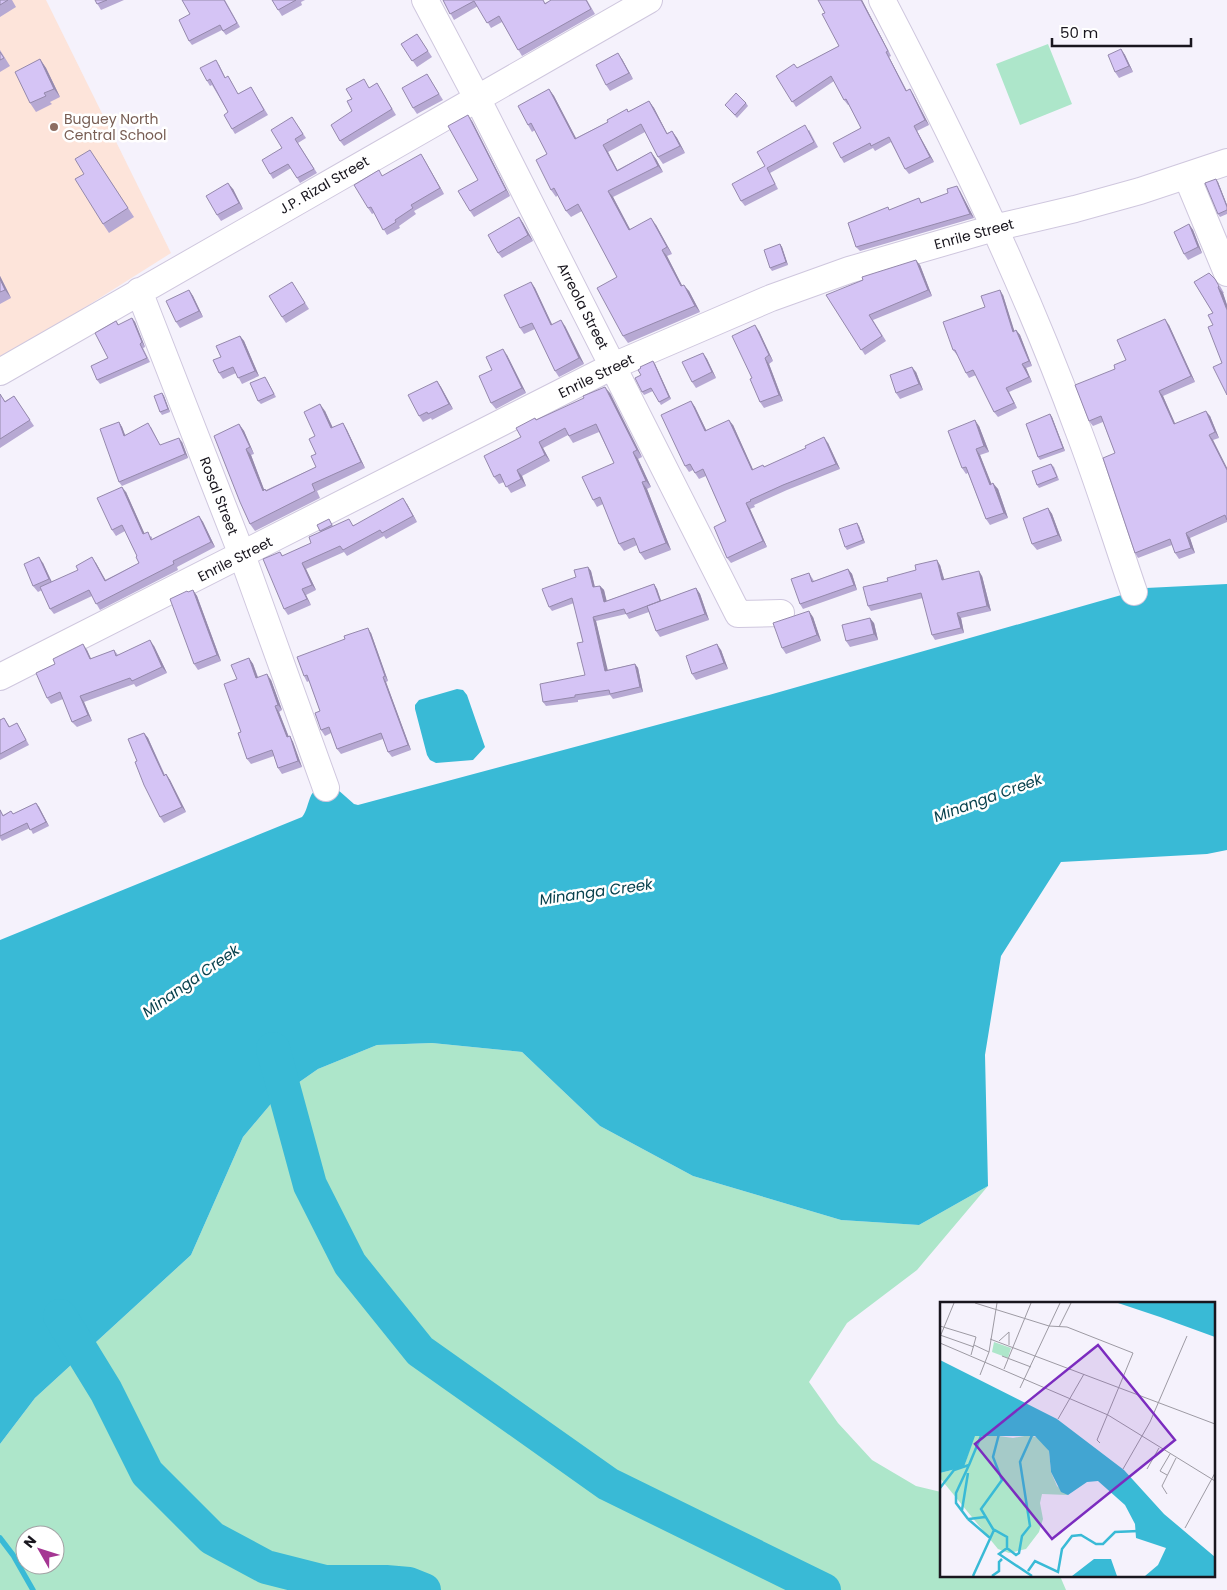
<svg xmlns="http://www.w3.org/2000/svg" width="1227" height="1590" viewBox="0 0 1227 1590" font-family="Poppins,sans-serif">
<rect width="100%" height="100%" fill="#f5f2fc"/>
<path fill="#fde4da" d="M 0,0 L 46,0 L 171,253 L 0,361 Z"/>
<path fill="#ade6ca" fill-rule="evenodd" d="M 1048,44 L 1072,104 L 1020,125 L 996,64 Z
M 432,1043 L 522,1052 L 600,1126 L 693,1176 L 841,1220 L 919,1225 L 988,1186 L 917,1270 L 847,1323 L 809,1382 L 838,1423 L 872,1460 L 916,1486 L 941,1492 L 941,1576 L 1060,1576 L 1066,1590 L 0,1590 L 0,1444 L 35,1398 L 191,1255 L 243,1137 L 275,1099 L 318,1069 L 377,1045 ZM 25,1535 L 55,1535 L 55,1565 L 25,1565 Z"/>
<path fill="#39bad6" d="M 1227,584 L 1227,850 L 1207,854 L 1061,862 L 1001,956 L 985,1055 L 988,1186 L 919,1225 L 841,1220 L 693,1176 L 600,1126 L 522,1052 L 432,1043 L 377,1045 L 318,1069 L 275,1099 L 243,1137 L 191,1255 L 35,1398 L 0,1444 L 0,940 L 302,817 C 308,811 309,793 315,791 C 321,789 331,790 337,789 L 354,804 L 358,805 L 769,695 L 1146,588 Z
M 457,689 L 463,690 L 467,695 L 485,747 L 473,760 L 436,763 L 430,760 L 427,755 L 415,709 L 415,705 L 419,700 Z"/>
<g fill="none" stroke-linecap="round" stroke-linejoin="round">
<path stroke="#39bad6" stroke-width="5.5" d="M 0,1538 L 13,1555 L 33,1590"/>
<path stroke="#39bad6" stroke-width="34" d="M 273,1049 L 310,1185 L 350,1264 L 420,1351 L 608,1484 L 824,1590
M 60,1316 L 106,1391 L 147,1473 L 212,1538 L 266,1567 L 325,1582 L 386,1582 L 409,1584 L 424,1590"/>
<defs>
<path id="minor" d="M 425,0 L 477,98 L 738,614 L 781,613
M 882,0 C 954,138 1023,280 1077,427 C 1098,481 1115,537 1134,592
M 1187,177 L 1227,273
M 139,291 L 242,555 L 326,788
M 0,372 L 649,0
M 0,677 L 613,366 L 771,298 L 849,270 L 994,228 L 1075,209 L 1140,191 L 1227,162"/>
</defs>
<use href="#minor" stroke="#cfc7de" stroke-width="28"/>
<use href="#minor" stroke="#fff" stroke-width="26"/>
</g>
<path fill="#b7a9d3" d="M 0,0 L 12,0 L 16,7 L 0,17 Z
M 95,0 L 124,0 L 101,10 Z
M 182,0 L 225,0 L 240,27 L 226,35 L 222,30 L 192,45 L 189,41 L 190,14 Z
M 272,0 L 305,0 L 301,2 L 302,5 L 282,16 Z
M 443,0 L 543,0 L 545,3 L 551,0 L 587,0 L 595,14 L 522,56 L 502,22 L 491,28 L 478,6 L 454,20 Z
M 818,0 L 862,0 L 891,56 L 889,57 L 907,91 L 910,89 L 913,94 L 929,125 L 917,131 L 934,162 L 909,174 L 905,169 L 891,142 L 875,151 L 873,148 L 844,163 L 841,158 L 861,128 L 849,105 L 848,105 L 844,100 L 834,81 L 796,107 L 776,76 L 797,68 L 839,46 L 825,13 Z
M 417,34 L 432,57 L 417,67 L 401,44 Z
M 1121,49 L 1125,55 L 1133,72 L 1119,78 L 1115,72 Z
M 0,50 L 10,66 L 0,72 Z
M 40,59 L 46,68 L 60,97 L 50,102 L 52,104 L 36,112 L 30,103 Z
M 622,59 L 633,79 L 610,91 L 606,85 Z
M 219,65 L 225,78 L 231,81 L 238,94 L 251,87 L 268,115 L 235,134 L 232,129 L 228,112 L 212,85 L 210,86 L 207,81 Z
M 427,74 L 443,100 L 417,114 L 413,108 Z
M 377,83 L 396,115 L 344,146 L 340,141 L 352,111 L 352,99 Z
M 549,89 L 554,96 L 576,138 L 608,122 L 627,109 L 628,112 L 649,101 L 654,108 L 667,133 L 672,131 L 677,138 L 685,153 L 663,164 L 658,157 L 645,132 L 608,152 L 617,170 L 651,152 L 656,159 L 663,172 L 613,197 L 630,229 L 656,225 L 672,254 L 667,256 L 682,286 L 689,291 L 700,312 L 628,343 L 623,336 L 617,277 L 582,211 L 571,217 L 566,211 L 558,195 L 556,197 L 551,190 L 547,154 L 535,130 L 532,132 L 528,125 Z
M 746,103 L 748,106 L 737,118 L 725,105 Z
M 292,117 L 306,138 L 298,143 L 317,173 L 300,183 L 291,168 L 273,179 L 270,174 L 282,148 Z
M 472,121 L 510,196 L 474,217 L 470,211 L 478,180 Z
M 809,130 L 818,147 L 770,173 L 778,189 L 745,206 L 741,201 L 765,166 Z
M 96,159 L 134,217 L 109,233 L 103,224 L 84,174 Z
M 424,159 L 444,194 L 414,211 L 416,214 L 399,226 L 400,228 L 387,235 L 374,213 L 372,214 L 368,208 L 383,176 Z
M 1218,182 L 1227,205 L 1227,214 L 1220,217 L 1218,214 Z
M 233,189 L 243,209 L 221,221 L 217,215 Z
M 960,191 L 974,218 L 860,251 L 856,247 L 890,210 L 919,198 L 922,203 Z
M 519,217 L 523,223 L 533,241 L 502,258 L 498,253 Z
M 1189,224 L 1193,230 L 1202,253 L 1188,260 L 1184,254 Z
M 780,244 L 782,247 L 788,265 L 772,271 L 770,268 Z
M 920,265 L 932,296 L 873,320 L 886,341 L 865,355 L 826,295 Z
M 0,276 L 11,298 L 0,304 Z
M 292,282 L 309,309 L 286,323 L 282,317 Z
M 531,282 L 535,288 L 552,324 L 565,326 L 584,364 L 559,377 L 555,371 L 535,329 L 524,334 L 520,328 Z
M 1194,282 L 1220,286 L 1224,293 L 1223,293 L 1227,305 L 1227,395 L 1222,363 L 1213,325 L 1213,313 Z
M 189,290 L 193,296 L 203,317 L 180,328 L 176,322 Z
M 1003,295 L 1014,331 L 1016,330 L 1020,335 L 1032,366 L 1026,368 L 1032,382 L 1009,392 L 1017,408 L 998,417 L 994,412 L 976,375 L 969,378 L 966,373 L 958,355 L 957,355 L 953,350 L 985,307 Z
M 132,318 L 135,322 L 145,347 L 143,348 L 150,362 L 100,384 L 97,380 L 108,358 L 116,321 L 119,325 Z
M 1169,325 L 1195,382 L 1163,396 L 1175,424 L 1210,416 L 1219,438 L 1213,440 L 1227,468 L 1227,522 L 1190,538 L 1195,553 L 1179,559 L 1175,553 L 1172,545 L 1138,558 L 1135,553 L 1115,453 L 1103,422 L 1093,426 L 1089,421 L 1115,369 Z
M 759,331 L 773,361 L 769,364 L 783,401 L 764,408 L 760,402 L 752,378 Z
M 240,336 L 244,341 L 259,376 L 242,384 L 236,373 L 223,379 L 219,373 L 221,357 Z
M 703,353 L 707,359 L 716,378 L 696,388 L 692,382 Z
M 507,355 L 526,393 L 496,409 L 491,403 L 492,370 Z
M 655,364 L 671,399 L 661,405 L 653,391 L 644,395 L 642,392 L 641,375 Z
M 916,372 L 923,390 L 900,399 L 896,393 Z
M 267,380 L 276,397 L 261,404 L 258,401 Z
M 437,381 L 441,387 L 453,409 L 432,420 L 431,418 L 423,422 L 419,416 Z
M 162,393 L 164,396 L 170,412 L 162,415 L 160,412 Z
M 610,393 L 642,457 L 638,459 L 651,487 L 647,489 L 671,550 L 645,560 L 640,553 L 637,545 L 624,551 L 619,544 L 603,504 L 597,507 L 593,500 L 614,463 L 599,432 L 573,443 L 568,435 L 543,448 L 550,461 L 522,476 L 526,486 L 511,493 L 504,482 L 499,484 L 494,477 L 521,437 L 536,420 Z
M 0,394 L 5,401 L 14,396 L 34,426 L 0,448 Z
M 691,401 L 695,407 L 706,430 L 733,425 L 753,470 L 764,467 L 828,443 L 840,469 L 787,490 L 754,505 L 755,507 L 750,509 L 767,547 L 731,563 L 727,558 L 726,521 L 706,476 L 699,479 L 693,470 L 689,472 L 685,466 Z
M 325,411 L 333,428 L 343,423 L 347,430 L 365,468 L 317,491 L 320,498 L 255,531 L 250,524 L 239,424 L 244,431 L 254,454 L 251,455 L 264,490 L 266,490 L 316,467 L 315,436 Z
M 1050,414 L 1052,417 L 1065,451 L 1040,460 L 1038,457 Z
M 119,422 L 122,427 L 125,435 L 151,427 L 160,445 L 182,442 L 188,458 L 122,486 L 119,482 Z
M 979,426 L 989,452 L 980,455 L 991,484 L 998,489 L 1008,518 L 990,525 L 986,519 L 968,473 L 966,474 L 962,468 Z
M 1051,464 L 1054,467 L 1059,480 L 1039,488 L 1037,485 Z
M 126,492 L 144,533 L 152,537 L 152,539 L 199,516 L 203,522 L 215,547 L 177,567 L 178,570 L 100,610 L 92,596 L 54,614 L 50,609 L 42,590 L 38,592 L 33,586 L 43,563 L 52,582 L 96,563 L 105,580 L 139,563 L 137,556 L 125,531 L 116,536 L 112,530 Z
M 407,504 L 417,522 L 386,539 L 384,536 L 347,556 L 344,552 L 306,569 L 316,590 L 306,595 L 311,605 L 288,615 L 284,609 L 280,552 L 283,556 L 311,543 L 320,532 L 317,525 L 329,519 L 333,526 L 354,525 Z
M 1048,508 L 1052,514 L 1062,541 L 1037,550 L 1032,544 Z
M 859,526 L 865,543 L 847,550 L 845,547 Z
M 940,565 L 944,580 L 982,576 L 991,611 L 961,618 L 964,633 L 935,640 L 932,635 L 923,598 L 871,611 L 868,606 L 888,581 Z
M 588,567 L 591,571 L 595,587 L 600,586 L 604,590 L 606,601 L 654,584 L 657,589 L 661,601 L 696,588 L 700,594 L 709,620 L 660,637 L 656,631 L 649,612 L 629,619 L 626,614 L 596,621 L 607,670 L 635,664 L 638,668 L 643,692 L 613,699 L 610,695 L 578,700 L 578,702 L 546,706 L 543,702 L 585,675 L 583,642 L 574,603 L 552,611 L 549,607 L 576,577 Z
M 848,569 L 852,574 L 857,590 L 803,609 L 800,604 L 809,573 L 814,581 Z
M 193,590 L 197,596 L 221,661 L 198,670 L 194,664 Z
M 813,617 L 821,641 L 786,654 L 782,648 Z
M 874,623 L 878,640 L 850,647 L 846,641 Z
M 371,633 L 388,681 L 386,682 L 411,750 L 392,757 L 388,752 L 383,739 L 341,754 L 337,749 L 331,733 L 325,736 L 321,730 L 320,711 L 309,681 L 307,682 L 304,676 Z
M 154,646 L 167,673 L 136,687 L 134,684 L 84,702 L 92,721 L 77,727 L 72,722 L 63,699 L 51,704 L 47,698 L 87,650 L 91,659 L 114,650 L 118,655 Z
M 721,650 L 728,669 L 696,680 L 692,674 Z
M 249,658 L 253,664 L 258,677 L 271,680 L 282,710 L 279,712 L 289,737 L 290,736 L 293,742 L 302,767 L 282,774 L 278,768 L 274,756 L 251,764 L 247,759 L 241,732 L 237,679 Z
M 4,718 L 10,727 L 17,723 L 20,728 L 29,745 L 0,760 L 0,720 Z
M 144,733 L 148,738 L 165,775 L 166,774 L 170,780 L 186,812 L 164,823 L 160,817 L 137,761 Z
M 36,803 L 39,807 L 49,826 L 33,834 L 30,828 L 2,841 L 0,838 L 0,809 L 3,815 L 11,811 L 13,814 Z"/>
<path fill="#9589ac" d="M 861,0 L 862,0 L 891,56 L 888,51 Z
M 1121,49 L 1125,55 L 1133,72 L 1129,66 Z
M 886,52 L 889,57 L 909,96 L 906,91 Z
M 618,53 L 622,59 L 633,79 L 629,73 Z
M 40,59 L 46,68 L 60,97 L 54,89 Z
M 216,60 L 219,65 L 228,83 L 225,78 Z
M 549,89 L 554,96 L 580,146 L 575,139 Z
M 910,89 L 913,94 L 929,125 L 925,120 Z
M 649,101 L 654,108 L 671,141 L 667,134 Z
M 468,115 L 472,121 L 510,196 L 506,190 Z
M 914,126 L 917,131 L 934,162 L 930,157 Z
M 672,131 L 677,138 L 685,153 L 680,146 Z
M 603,145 L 608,152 L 621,177 L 617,171 Z
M 651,152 L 656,159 L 663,172 L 658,166 Z
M 421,154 L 424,159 L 444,194 L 440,188 Z
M 1216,179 L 1218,182 L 1227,205 L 1227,207 Z
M 228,183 L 233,189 L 243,209 L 239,203 Z
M 957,186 L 960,191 L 974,218 L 970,214 Z
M 608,191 L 613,197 L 634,237 L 629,230 Z
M 519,217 L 523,223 L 533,241 L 528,235 Z
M 651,218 L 656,225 L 672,254 L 667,247 Z
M 1189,224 L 1193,230 L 1202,253 L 1198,247 Z
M 780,244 L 782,247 L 788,265 L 786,262 Z
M 662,250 L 667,256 L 686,293 L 681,286 Z
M 916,260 L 920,265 L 932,296 L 928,290 Z
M 0,276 L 11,298 L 5,290 L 0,279 Z
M 531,282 L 535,288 L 555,331 L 551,325 Z
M 684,285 L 689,291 L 700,312 L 695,306 Z
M 1218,287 L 1223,293 L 1227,305 L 1227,310 Z
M 189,290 L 193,296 L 203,317 L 199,311 Z
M 1000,290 L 1003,295 L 1016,336 L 1013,332 Z
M 132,318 L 135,322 L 145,347 L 142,342 Z
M 1165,319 L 1169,325 L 1195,382 L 1191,376 Z
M 561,320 L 565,326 L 584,364 L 579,358 Z
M 755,325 L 759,331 L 773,361 L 769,355 Z
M 1016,330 L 1020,335 L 1032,366 L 1029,361 Z
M 240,336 L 244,341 L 259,376 L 255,371 Z
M 503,349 L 507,355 L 526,393 L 522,388 Z
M 703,353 L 707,359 L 716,378 L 712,372 Z
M 765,358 L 769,364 L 783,401 L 779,395 Z
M 653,361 L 655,364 L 671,399 L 669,397 Z
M 1022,364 L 1026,368 L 1032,382 L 1029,377 Z
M 912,367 L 916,372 L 923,390 L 919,384 Z
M 437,381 L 441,387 L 453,409 L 449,404 Z
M 605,387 L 610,393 L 642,457 L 637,450 Z
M 1006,388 L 1009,392 L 1017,408 L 1014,403 Z
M 1159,391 L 1163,396 L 1178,430 L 1174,424 Z
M 162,393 L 164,396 L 170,412 L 168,409 Z
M 691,401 L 695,407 L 709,436 L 705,431 Z
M 320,404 L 325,411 L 336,435 L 331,428 Z
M 1206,411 L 1210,416 L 1219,438 L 1215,432 Z
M 1050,414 L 1052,417 L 1065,451 L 1063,448 Z
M 729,420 L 733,425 L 756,476 L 752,470 Z
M 975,420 L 979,426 L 989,452 L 984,446 Z
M 119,422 L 122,427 L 127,440 L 124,436 Z
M 343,423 L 347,430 L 365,468 L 361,462 Z
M 239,424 L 244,431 L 254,454 L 250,447 Z
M 1209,435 L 1213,440 L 1227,468 L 1227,470 Z
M 824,437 L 828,443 L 840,469 L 836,464 Z
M 179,438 L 182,442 L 188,458 L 185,454 Z
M 539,442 L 543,448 L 550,461 L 545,455 Z
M 246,449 L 251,455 L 267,497 L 263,491 Z
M 976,449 L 980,455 L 994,490 L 990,485 Z
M 633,452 L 638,459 L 651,487 L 646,481 Z
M 517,470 L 522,476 L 526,486 L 521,479 Z
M 642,482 L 647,489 L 671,550 L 666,543 Z
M 993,483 L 998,489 L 1008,518 L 1004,513 Z
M 122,487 L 126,492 L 147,539 L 143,534 Z
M 403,498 L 407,504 L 417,522 L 413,516 Z
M 746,503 L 750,509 L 767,547 L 763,541 Z
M 1048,508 L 1052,514 L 1062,541 L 1058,535 Z
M 199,516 L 203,522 L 215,547 L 211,542 Z
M 857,523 L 859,526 L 865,543 L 863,540 Z
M 1186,533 L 1190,538 L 1195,553 L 1191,548 Z
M 39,557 L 43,563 L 53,585 L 49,579 Z
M 92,557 L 96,563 L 109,586 L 105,581 Z
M 937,560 L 940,565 L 946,585 L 942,580 Z
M 302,563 L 306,569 L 316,590 L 312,585 Z
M 588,567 L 591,571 L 596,592 L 593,587 Z
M 848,569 L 852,574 L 857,590 L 854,585 Z
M 979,571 L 982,576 L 991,611 L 987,606 Z
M 654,584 L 657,589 L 663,606 L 660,602 Z
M 600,586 L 604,590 L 608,606 L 604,602 Z
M 696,588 L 700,594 L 709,620 L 705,614 Z
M 302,589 L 306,595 L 311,605 L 307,599 Z
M 193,590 L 197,596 L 221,661 L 217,655 Z
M 809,611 L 813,617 L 821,641 L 817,635 Z
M 957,613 L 961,618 L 964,633 L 961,628 Z
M 593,617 L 596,621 L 609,675 L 605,671 Z
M 870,618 L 874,623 L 878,640 L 874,634 Z
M 368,628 L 371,633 L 388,681 L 385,676 Z
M 150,640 L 154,646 L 167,673 L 162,667 Z
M 83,644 L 87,650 L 94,665 L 90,659 Z
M 717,644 L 721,650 L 728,669 L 724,663 Z
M 249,658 L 253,664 L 260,684 L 256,678 Z
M 635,664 L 638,668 L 643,692 L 640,687 Z
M 267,674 L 271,680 L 282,710 L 278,705 Z
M 383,677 L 386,682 L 411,750 L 408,745 Z
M 80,696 L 84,702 L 92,721 L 88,715 Z
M 275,706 L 279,712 L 291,743 L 287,737 Z
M 144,733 L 148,738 L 167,781 L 164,776 Z
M 290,736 L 293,742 L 302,767 L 298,761 Z
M 166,774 L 170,780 L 186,812 L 182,807 Z
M 36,803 L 39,807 L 49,826 L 46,822 Z"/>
<path fill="#d5c4f5" stroke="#9589ac" d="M 0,0 L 8,0 L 0,5 Z
M 95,0 L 107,0 L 97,4 Z
M 182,0 L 224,0 L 237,23 L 223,31 L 220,25 L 189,41 L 179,20 L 190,14 Z
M 272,0 L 296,0 L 278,10 Z
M 443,0 L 543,0 L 545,4 L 551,0 L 586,0 L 591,9 L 518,50 L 499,16 L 487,23 L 474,1 L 450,14 Z
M 818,0 L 861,0 L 888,51 L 886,52 L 906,91 L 910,89 L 925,120 L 914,126 L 930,157 L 905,169 L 889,137 L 871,146 L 870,143 L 841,158 L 833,143 L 861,128 L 846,99 L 844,100 L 831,76 L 792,102 L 776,76 L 794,64 L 797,68 L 839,46 L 822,14 L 825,13 Z
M 417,34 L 428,51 L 412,61 L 401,44 Z
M 1121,49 L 1129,66 L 1115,72 L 1108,55 Z
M 0,52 L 4,58 L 0,60 Z
M 618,53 L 629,73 L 606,85 L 596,65 Z
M 40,59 L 54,89 L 44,93 L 46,96 L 30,103 L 15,72 Z
M 216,60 L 225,78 L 228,76 L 238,94 L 251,87 L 264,110 L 232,129 L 224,115 L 228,112 L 210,79 L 207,81 L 200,68 Z
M 427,74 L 439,94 L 413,108 L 402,88 Z
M 364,79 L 369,88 L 377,83 L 392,109 L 340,141 L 331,125 L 352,111 L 347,101 L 352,99 L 346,89 Z
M 549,89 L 575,139 L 608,122 L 607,120 L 627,109 L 628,112 L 649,101 L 667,134 L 672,131 L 680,146 L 658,157 L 641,124 L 603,145 L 617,171 L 651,152 L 658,166 L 608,191 L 629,230 L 651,218 L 667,247 L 662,250 L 681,286 L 684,285 L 695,306 L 623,336 L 597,288 L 617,277 L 578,204 L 566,211 L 554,188 L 551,190 L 536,160 L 547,154 L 531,123 L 528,125 L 518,106 Z
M 736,93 L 746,103 L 735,115 L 725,105 Z
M 468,115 L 506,190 L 470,211 L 458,191 L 478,180 L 448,126 Z
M 292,117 L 303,134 L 295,139 L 314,169 L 297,178 L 288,164 L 270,174 L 262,160 L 282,148 L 271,130 Z
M 805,125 L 814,142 L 767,168 L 775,184 L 741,201 L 732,184 L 765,166 L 757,152 Z
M 90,150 L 128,208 L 103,224 L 75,179 L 84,174 L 75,159 Z
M 421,154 L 440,188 L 411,205 L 413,208 L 395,220 L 396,222 L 383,230 L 371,207 L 368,208 L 354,185 L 379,170 L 382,176 Z
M 1216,179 L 1227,207 L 1227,210 L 1218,214 L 1205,183 Z
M 228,183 L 239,203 L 217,215 L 206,196 Z
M 957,186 L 970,214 L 856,247 L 848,223 L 888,207 L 889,210 L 919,198 L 921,203 L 948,193 L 947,189 Z
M 519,217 L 528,235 L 498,253 L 488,235 Z
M 1189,224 L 1198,247 L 1184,254 L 1174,232 Z
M 780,244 L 786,262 L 770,268 L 764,250 Z
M 916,260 L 928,290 L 869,315 L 882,336 L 861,350 L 826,295 L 863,280 L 862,277 Z
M 1209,273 L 1215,279 L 1219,286 L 1218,287 L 1227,310 L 1227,395 L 1213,367 L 1222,363 L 1208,327 L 1213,325 L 1208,315 L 1213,313 L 1194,282 Z
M 0,279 L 5,290 L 0,292 Z
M 292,282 L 305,303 L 282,317 L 269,296 Z
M 531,282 L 551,325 L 561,320 L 579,358 L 555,371 L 532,323 L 520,328 L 504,295 Z
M 189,290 L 199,311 L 176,322 L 166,301 Z
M 1000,290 L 1013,332 L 1016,330 L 1029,361 L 1022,364 L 1029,377 L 1006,388 L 1014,403 L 994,412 L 973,370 L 966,373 L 955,350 L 953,350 L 943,322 L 985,307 L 981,296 Z
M 132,318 L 142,342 L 140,344 L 147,358 L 97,380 L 91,366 L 108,358 L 95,333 L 116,321 L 118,325 Z
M 1165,319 L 1191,376 L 1159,391 L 1174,424 L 1206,411 L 1215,432 L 1209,435 L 1227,470 L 1227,520 L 1225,515 L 1186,533 L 1191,548 L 1175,553 L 1170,539 L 1135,553 L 1103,458 L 1115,453 L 1101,416 L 1089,421 L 1075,385 L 1115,369 L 1114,365 L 1126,360 L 1117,340 Z
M 755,325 L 769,355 L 765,358 L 779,395 L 760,402 L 750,379 L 752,378 L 732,336 Z
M 240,336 L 255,371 L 238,378 L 233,367 L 219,373 L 213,360 L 221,357 L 216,346 Z
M 503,349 L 522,388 L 491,403 L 479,376 L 492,370 L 486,357 Z
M 703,353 L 712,372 L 692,382 L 682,362 Z
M 653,361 L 669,397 L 659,402 L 651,388 L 642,392 L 635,378 L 641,375 L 638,370 L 641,368 L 640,367 Z
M 912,367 L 919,384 L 896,393 L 890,375 Z
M 265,377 L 274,394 L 258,401 L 250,383 Z
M 437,381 L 449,404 L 428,414 L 427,412 L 419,416 L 408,395 Z
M 605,387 L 637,450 L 633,452 L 646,481 L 642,482 L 666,543 L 640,553 L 634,538 L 619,544 L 600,497 L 593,500 L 582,477 L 614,463 L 596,424 L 569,436 L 565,428 L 539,442 L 545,455 L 517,470 L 521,479 L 506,487 L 500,474 L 494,477 L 484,456 L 521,437 L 516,428 L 535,418 L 536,420 L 584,398 L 583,396 Z
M 162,393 L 168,409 L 160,412 L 154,396 Z
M 0,394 L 5,402 L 14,396 L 30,420 L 0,439 Z
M 691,401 L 705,431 L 729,420 L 752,470 L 763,465 L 764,467 L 806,448 L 805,446 L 824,437 L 836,464 L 783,485 L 750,500 L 751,501 L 746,503 L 763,541 L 727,558 L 714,527 L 726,521 L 703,469 L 695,473 L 690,464 L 685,466 L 661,415 Z
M 320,404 L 331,428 L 343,423 L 361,462 L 312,484 L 315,491 L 250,524 L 240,502 L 214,436 L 239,424 L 250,447 L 246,449 L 263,491 L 265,489 L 266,491 L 316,467 L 311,456 L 316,454 L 309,439 L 315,436 L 304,412 Z
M 1050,414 L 1063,448 L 1038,457 L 1026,424 Z
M 975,420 L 984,446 L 976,449 L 990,485 L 993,483 L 1004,513 L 986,519 L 966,467 L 962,468 L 948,431 Z
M 119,422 L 124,436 L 148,423 L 160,445 L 179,438 L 185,454 L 119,482 L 100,429 Z
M 1051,464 L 1057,477 L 1037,485 L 1032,471 Z
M 122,487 L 143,534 L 148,532 L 151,540 L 199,516 L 211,542 L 173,561 L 174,564 L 96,604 L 89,590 L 50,609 L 40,587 L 78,570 L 76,566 L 92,557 L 105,581 L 139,563 L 136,557 L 137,556 L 122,525 L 112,530 L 97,498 Z
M 403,498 L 413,516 L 382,533 L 380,530 L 343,550 L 340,546 L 302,563 L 312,585 L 302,589 L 307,599 L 284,609 L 263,559 L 280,552 L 282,556 L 311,543 L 309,537 L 349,519 L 353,526 Z
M 1048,508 L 1058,535 L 1032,544 L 1023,518 Z
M 329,519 L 332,525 L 320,531 L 317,525 Z
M 857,523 L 863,540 L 845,547 L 839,529 Z
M 39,557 L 49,579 L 33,586 L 24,564 Z
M 937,560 L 942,580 L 979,571 L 987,606 L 957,613 L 961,628 L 932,635 L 921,593 L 868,606 L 863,587 L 888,581 L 887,578 L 916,570 L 915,565 Z
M 588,567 L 593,587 L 600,586 L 604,602 L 654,584 L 660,601 L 626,614 L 624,609 L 593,617 L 605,671 L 635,664 L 640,687 L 610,694 L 609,690 L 575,695 L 575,697 L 543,702 L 540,684 L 585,675 L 577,643 L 583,642 L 572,598 L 549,607 L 542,589 L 576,577 L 574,570 Z
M 848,569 L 854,585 L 800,604 L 791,579 L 809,573 L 812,582 Z
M 696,588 L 705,614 L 656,631 L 647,606 Z
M 193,590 L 217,655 L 194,664 L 170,599 L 187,591 L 188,592 Z
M 809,611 L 817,635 L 782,648 L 773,623 Z
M 870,618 L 874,634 L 846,641 L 842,625 Z
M 368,628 L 385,676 L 383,677 L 408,745 L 388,752 L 381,733 L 337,749 L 329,727 L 321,730 L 315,713 L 320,711 L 307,675 L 304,676 L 297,657 L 345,639 L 344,636 Z
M 150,640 L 162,667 L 132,681 L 130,678 L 80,696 L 88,715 L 72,722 L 60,692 L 47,698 L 36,673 L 55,664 L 53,659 L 83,644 L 90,659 L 114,650 L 116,656 Z
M 717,644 L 724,663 L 692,674 L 686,656 Z
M 249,658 L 256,678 L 267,674 L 278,705 L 275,706 L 287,737 L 290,736 L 298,761 L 278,768 L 272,750 L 247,759 L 238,733 L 241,732 L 224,684 L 237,679 L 231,665 Z
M 4,718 L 9,727 L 17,723 L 26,740 L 0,754 L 0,720 Z
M 144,733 L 164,776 L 166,774 L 182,807 L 160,817 L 144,785 L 135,762 L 137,761 L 128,739 Z
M 36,803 L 46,822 L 30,830 L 27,823 L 0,836 L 0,810 L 3,816 L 11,811 L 13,814 Z"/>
<circle fill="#8d6e63" stroke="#fff" stroke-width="2" cx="54" cy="127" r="5"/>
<g text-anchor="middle" stroke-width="5" stroke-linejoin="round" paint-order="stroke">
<g font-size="14" fill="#785e54" stroke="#fff" text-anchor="start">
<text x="64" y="124">Buguey North<tspan x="64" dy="16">Central School</tspan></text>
</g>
<g font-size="14" fill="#19161e" stroke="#fff">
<text transform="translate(324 185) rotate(-30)" y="5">J.P. Rizal Street</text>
<text transform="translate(974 234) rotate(-15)" y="5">Enrile Street</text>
<text transform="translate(583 306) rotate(63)" y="5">Arreola Street</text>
<text transform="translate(596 376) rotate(-26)" y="5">Enrile Street</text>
<text transform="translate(219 496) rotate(69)" y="5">Rosal Street</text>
<text transform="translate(235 559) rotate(-27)" y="5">Enrile Street</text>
</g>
<g font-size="15" font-style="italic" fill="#09424e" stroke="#fff">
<text transform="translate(988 798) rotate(-20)" y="5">Minanga Creek</text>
<text transform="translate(596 892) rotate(-8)" y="5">Minanga Creek</text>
<text transform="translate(191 981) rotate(-35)" y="5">Minanga Creek</text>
</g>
</g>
<g transform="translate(940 1302)">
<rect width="275" height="275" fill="#f5f2fc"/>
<path d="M 54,40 L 71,46 L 68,56 L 52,50 ZM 52,133 L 73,136 L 90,133 L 101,137 L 109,149 L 111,170 L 117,184 L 128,193 L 102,192 L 100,201 L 103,217 L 99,230 L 86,247 L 69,251 L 58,247 L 0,176 L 0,171 L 24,165 L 34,134 Z" fill="#ade6ca"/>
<path d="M 178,1 L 275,1 L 275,35 L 220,15 ZM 0,58 L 117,117 L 184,168 L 224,212 L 275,255 L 275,274 L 205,274 L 218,263 L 226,246 L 196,236 L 195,222 L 185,203 L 158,179 L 147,180 L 128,193 L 121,190 L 111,170 L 109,149 L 95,134 L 35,134 L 24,165 L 0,171 ZM 154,257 L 171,257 L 177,274 L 132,274 Z" fill="#39bad6"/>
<path fill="none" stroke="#39bad6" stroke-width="2.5" d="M 59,132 L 53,155 L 62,178 L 41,207 L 53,227 L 67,235 L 67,246M 0,186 L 14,168 L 29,163 L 41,134M 22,208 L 28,171M 28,217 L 50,236M 28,217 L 16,201 L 16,191 L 29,163M 29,217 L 45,215M 88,269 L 95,259 L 118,270 L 122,247 L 132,234 L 141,233 L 156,242 L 163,242 L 175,230 L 199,229M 33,274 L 54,228M 52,274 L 59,269 L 59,260 L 62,257M 92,274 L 59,252 L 67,246 L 76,253 L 79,251 L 82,234 L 90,224 L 80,160 L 93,131"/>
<path fill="none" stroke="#9d9aa3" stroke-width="1" d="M 35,1 L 109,24 L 127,25 L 193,51 L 157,138 L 160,141M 0,24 L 36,35 L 31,53M 119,25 L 131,1M 0,33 L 34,45M 0,35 L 14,1M 50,37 L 275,122M 59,39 L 69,30 L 69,43M 0,41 L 168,113 L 275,179M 34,43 L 49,50M 62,54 L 91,65M 64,67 L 91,1M 40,73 L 49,50 L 57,1M 80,86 L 120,1M 118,117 L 144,72M 183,167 L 210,120 L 247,34M 207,167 L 219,146M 227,173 L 220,169 L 230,152M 227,192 L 222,184 L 236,156M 245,226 L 275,171"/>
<path fill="#7b2cbf" fill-opacity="0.15" stroke="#7b2cbf" stroke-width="2.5" d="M 158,43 L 235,138 L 112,237 L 35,142 Z"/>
<rect width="275" height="275" fill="none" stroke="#19161e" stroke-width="2.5"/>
</g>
<g transform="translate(40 1550) rotate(309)"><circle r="24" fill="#ffffff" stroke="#a3a2a5"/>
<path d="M0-4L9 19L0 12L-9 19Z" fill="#a53693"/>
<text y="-8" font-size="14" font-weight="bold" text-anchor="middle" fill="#19161e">N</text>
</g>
<path d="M1052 38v8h139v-8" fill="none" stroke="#19161e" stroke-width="2.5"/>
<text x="1060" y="38" font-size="15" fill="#19161e" stroke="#ffffff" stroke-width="4" paint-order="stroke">50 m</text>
</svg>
